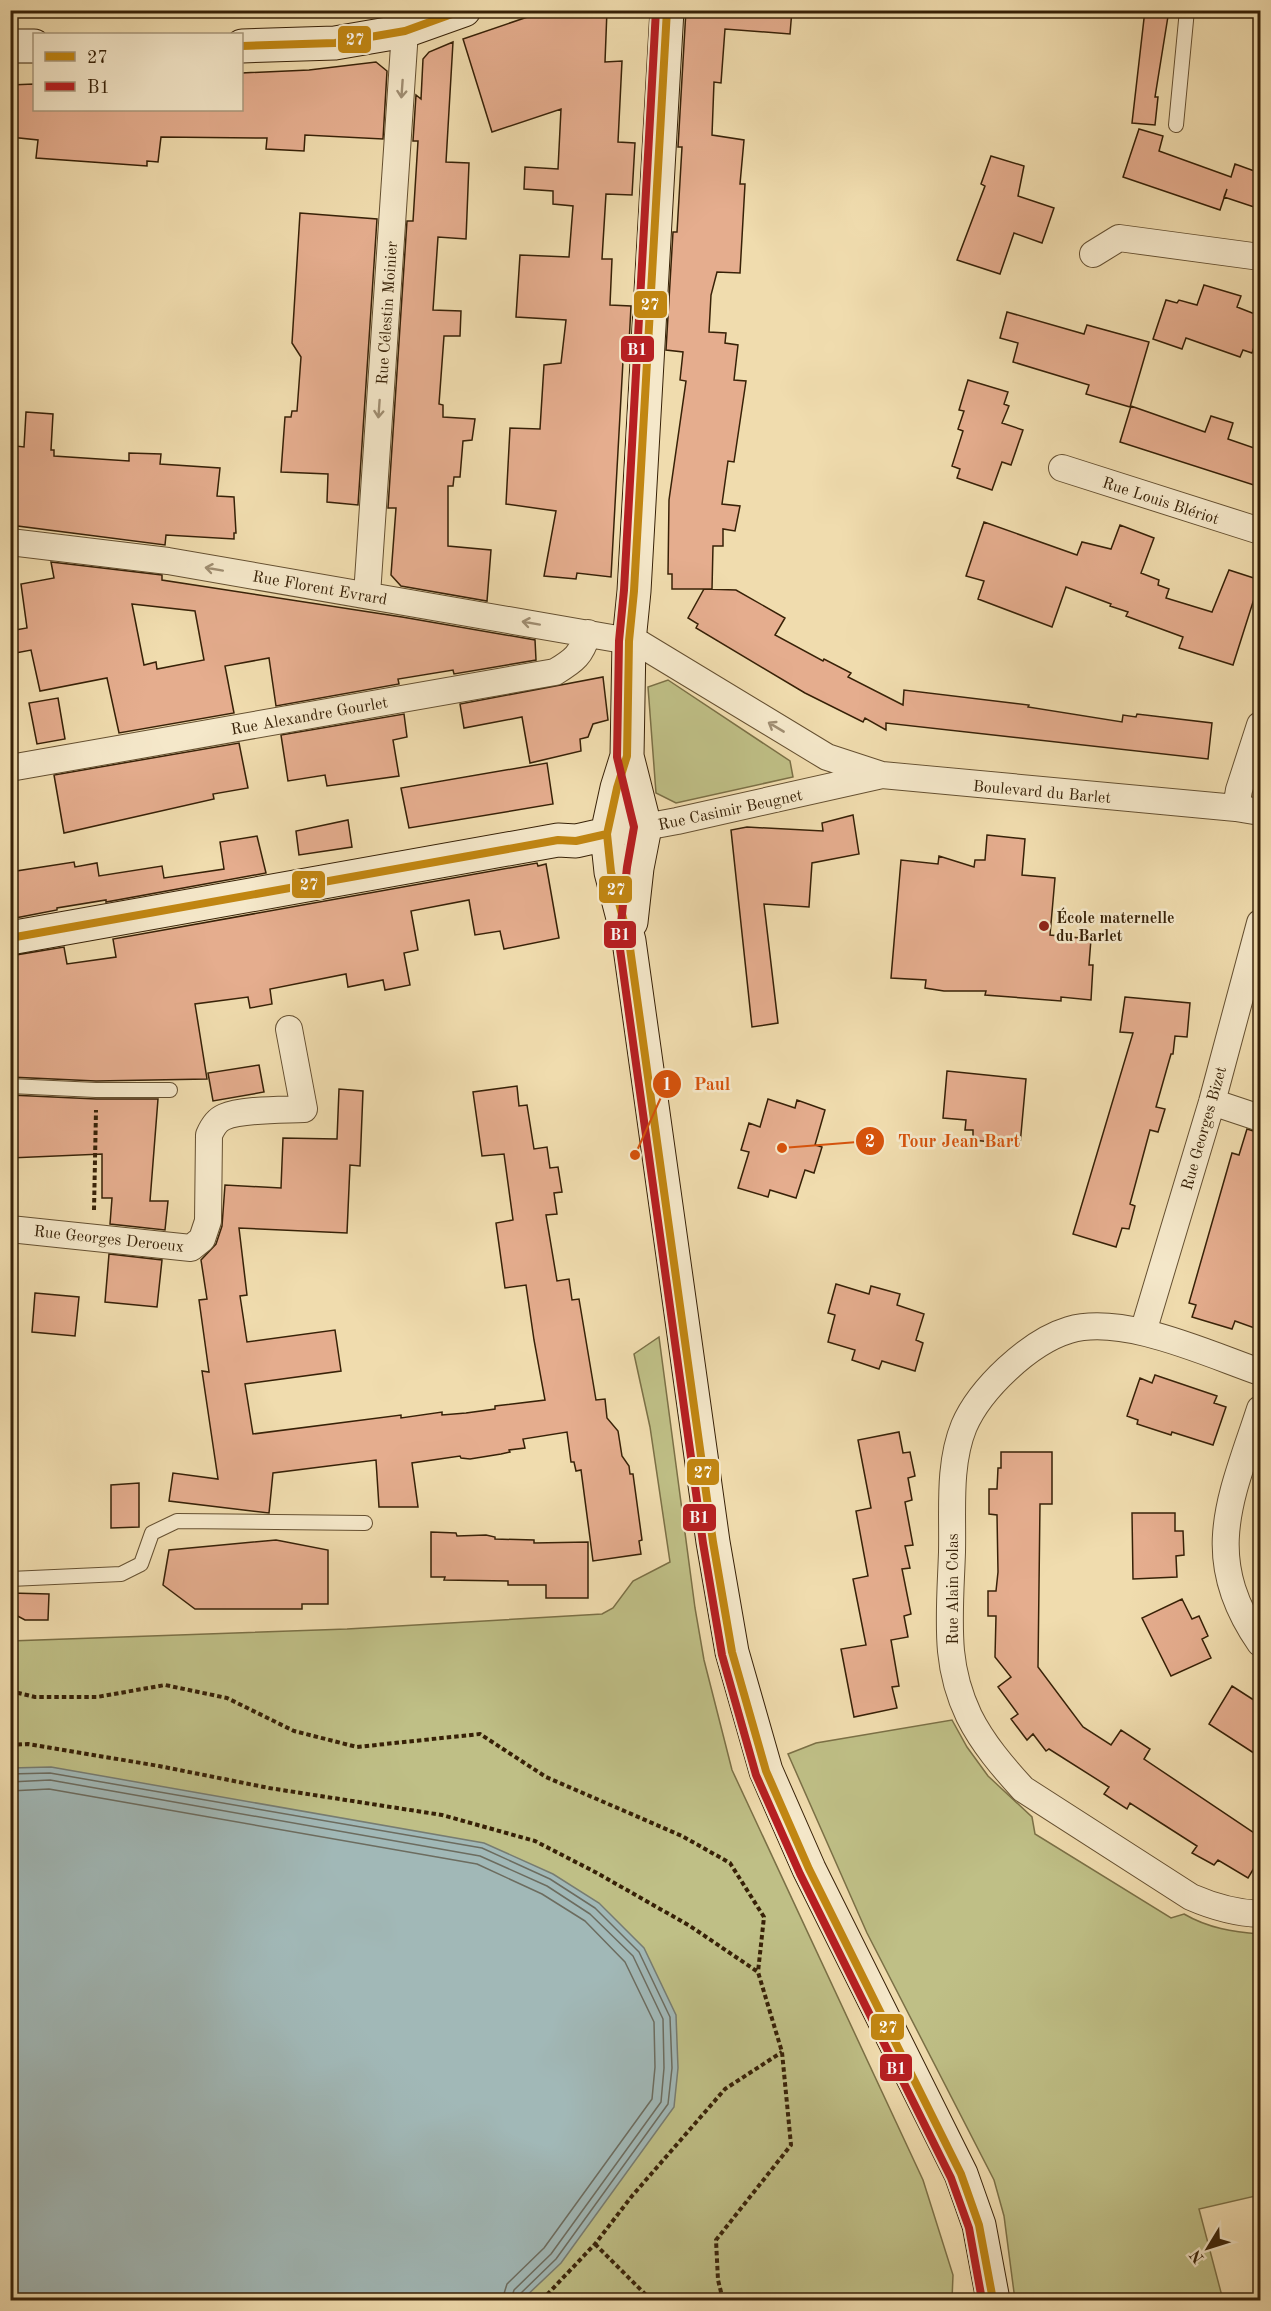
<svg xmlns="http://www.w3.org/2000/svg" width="1271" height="2311" viewBox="0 0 1271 2311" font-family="'Old Standard TT',serif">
<rect width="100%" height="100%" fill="#f0dcae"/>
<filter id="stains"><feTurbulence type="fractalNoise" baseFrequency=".00333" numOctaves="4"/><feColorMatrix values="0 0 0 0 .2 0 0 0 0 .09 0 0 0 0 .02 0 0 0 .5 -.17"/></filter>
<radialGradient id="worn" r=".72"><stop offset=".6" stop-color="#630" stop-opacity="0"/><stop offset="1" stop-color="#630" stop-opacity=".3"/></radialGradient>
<path fill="#bfbf86" stroke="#7b7046" stroke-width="1.5" d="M 668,680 L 790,761 L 793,777 L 676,803 L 656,793 L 648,687 Z
M 659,1337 L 695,1608 L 704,1660 L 732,1770 L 923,2180 L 953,2275 L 952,2300 L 11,2300 L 10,1641 L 347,1629 L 602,1614 L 613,1608 L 633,1581 L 670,1562 L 650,1427 L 634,1354 Z
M 952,1720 L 967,1747 L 988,1776 L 1032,1817 L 1035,1834 L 1171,1918 L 1184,1914 C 1208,1928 1233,1932 1260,1934 L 1260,2195 L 1199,2209 L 1223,2300 L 1015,2300 L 1004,2216 L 994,2180 L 867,1933 L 788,1754 L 816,1743 Z"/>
<path fill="#a1b8b7" stroke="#777c71" stroke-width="1.5" d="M 51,1767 L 484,1843 L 553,1874 L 599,1903 L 644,1948 L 676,2015 L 678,2068 L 674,2107 L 561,2263 L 522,2300 L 11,2300 L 11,1768 Z"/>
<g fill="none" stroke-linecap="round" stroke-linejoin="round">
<path stroke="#6c6c5f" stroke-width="1.5" d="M 10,1774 L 50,1773 L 482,1848 L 550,1879 L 595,1908 L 639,1952 L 670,2017 L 672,2068 L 668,2104 L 556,2259 L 520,2294 L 518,2300
M 10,1782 L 50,1780 L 480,1856 L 547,1886 L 590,1914 L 633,1956 L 663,2019 L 664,2068 L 661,2102 L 551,2254 L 514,2290 L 511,2300
M 10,1791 L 49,1789 L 477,1864 L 542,1894 L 585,1921 L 625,1962 L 654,2022 L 655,2067 L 652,2099 L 544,2248 L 507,2284 L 502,2300"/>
</g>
<path fill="#e5ad8e" stroke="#372107" stroke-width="1.5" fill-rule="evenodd" d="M 548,10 L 607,10 L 605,62 L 622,61 L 618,142 L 635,143 L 632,195 L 606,194 L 602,259 L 612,259 L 610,305 L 631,306 L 629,344 L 624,343 L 611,577 L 577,573 L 576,579 L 544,576 L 556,511 L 506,504 L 510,428 L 540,429 L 544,365 L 561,363 L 566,320 L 516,317 L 520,255 L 569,257 L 573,206 L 553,204 L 553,191 L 524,189 L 525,167 L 558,169 L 561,109 L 492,132 L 463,39 Z
M 686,10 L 792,10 L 790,34 L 725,29 L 721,83 L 714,82 L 712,135 L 744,140 L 740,184 L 745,184 L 740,273 L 717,272 L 711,295 L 709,332 L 726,333 L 725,343 L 738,345 L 734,380 L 746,381 L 734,462 L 728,461 L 722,504 L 740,506 L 735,531 L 723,529 L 723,546 L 713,546 L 712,589 L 672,589 L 672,574 L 668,574 L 669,500 L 686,381 L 680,380 L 683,352 L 666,350 L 673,232 L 677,232 L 682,147 L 678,147 Z
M 1145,10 L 1169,10 L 1155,97 L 1158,97 L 1155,125 L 1132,123 Z
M 453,42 L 446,162 L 469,163 L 466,239 L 438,237 L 433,310 L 461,311 L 460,336 L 444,336 L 439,404 L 443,405 L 443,417 L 475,419 L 472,440 L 463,441 L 460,477 L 454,477 L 453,486 L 448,486 L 448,546 L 491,550 L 487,601 L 401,586 L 391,575 L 396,508 L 388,508 L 407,221 L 413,221 L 418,141 L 413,141 L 416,95 L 421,99 L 423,59 L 429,52 Z
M 376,62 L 387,71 L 383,139 L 305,135 L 304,151 L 266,149 L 267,138 L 161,137 L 158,162 L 147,161 L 147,166 L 36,158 L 38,140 L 10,137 L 10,85 L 34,84 L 34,110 L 242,110 L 242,73 L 309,70 Z
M 1139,129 L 1163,136 L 1159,151 L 1231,177 L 1235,164 L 1260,173 L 1260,209 L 1224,197 L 1227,189 L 1220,210 L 1123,177 Z
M 991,156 L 1024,166 L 1018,196 L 1054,208 L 1042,243 L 1014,233 L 1000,274 L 957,260 L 985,186 L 981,184 Z
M 300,213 L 377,219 L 358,505 L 327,502 L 328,474 L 281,472 L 285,417 L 291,417 L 292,411 L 297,411 L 301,357 L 292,343 Z
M 1204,285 L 1241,296 L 1237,307 L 1260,316 L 1260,330 L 1252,353 L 1243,350 L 1240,357 L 1186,338 L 1182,349 L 1153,339 L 1166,300 L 1177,303 L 1179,300 L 1197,305 Z
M 1007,312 L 1084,334 L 1087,325 L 1149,342 L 1130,407 L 1086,394 L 1089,385 L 1013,362 L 1018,343 L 1000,338 Z
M 968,380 L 1008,392 L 1004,404 L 1009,406 L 1002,423 L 1023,430 L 1011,465 L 1002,462 L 992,490 L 957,478 L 960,469 L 952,466 L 963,431 L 958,429 L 964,411 L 959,410 Z
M 1131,406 L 1205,432 L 1211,416 L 1233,423 L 1228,439 L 1260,450 L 1260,487 L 1120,442 Z
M 26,412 L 53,414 L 51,450 L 54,450 L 54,456 L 129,461 L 129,453 L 161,454 L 160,464 L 220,468 L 217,496 L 234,497 L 236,533 L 234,533 L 234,539 L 166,535 L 165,545 L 10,525 L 16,446 L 24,447 Z
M 984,522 L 1077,555 L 1082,542 L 1111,549 L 1120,525 L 1154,538 L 1141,573 L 1159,580 L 1158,585 L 1169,589 L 1166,598 L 1212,612 L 1229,570 L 1260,580 L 1233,665 L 1179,648 L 1183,637 L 1126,616 L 1128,612 L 1110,606 L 1111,604 L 1066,587 L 1052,627 L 978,599 L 984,581 L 966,576 Z
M 51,562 L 162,575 L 162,580 L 402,617 L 535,640 L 536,660 L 454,674 L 453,670 L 398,679 L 399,684 L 276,706 L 269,658 L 225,666 L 234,713 L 119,733 L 107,678 L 40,691 L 31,650 L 10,654 L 10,631 L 27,628 L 21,584 L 54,578 ZM 132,604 L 195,611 L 204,660 L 157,669 L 156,662 L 144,665 Z
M 704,589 L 736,590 L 785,618 L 775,635 L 823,661 L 824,659 L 851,673 L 848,677 L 903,705 L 904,690 L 1029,705 L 1028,707 L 1122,722 L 1123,715 L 1136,717 L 1137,714 L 1212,723 L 1208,759 L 886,723 L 886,730 L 865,718 L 863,722 L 805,693 L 696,628 L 698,624 L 688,618 Z
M 603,677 L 608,720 L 593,724 L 588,737 L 580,739 L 581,751 L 530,763 L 522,717 L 464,728 L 460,704 Z
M 58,698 L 65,739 L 37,744 L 29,703 Z
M 404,714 L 407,737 L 393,740 L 399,776 L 327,786 L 325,775 L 288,781 L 281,735 Z
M 239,743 L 248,788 L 213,794 L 214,799 L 64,833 L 54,775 Z
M 547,763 L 553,804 L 409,828 L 401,788 Z
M 853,815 L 859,854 L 812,863 L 809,907 L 764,904 L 778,1023 L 752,1027 L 731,830 L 747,827 L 823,831 L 822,823 Z
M 348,820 L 352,847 L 299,855 L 296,831 Z
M 987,835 L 1025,839 L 1022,875 L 1055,878 L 1050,935 L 1091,939 L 1089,965 L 1093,965 L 1091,1000 L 1061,997 L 1061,1001 L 985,995 L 986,991 L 944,991 L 925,988 L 926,980 L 891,978 L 901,860 L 938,864 L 939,856 L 974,867 L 975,860 L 985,860 Z
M 257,836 L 266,873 L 106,902 L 106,900 L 57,908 L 57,910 L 10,919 L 10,872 L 74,862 L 75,867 L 97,863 L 99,876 L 162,866 L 164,878 L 224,869 L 220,842 Z
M 537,863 L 538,866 L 546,864 L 559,938 L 504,949 L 500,931 L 475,935 L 469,900 L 411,911 L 418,950 L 404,953 L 410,985 L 385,990 L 383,980 L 348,987 L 346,974 L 270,989 L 272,1004 L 250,1008 L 248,997 L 195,1004 L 207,1079 L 96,1081 L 10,1077 L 10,956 L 64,947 L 67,964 L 116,957 L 113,939 Z
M 1125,997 L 1190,1003 L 1187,1037 L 1175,1036 L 1173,1054 L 1171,1054 L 1156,1107 L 1165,1109 L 1158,1132 L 1150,1130 L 1130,1204 L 1135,1206 L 1129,1229 L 1122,1228 L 1116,1247 L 1073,1234 L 1133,1033 L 1120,1032 Z
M 259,1065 L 264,1092 L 213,1101 L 208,1073 Z
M 947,1071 L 1026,1079 L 1020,1145 L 973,1140 L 973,1130 L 965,1130 L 966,1120 L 943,1118 Z
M 517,1086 L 519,1106 L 527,1105 L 534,1149 L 547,1147 L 550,1168 L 558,1167 L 562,1192 L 554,1193 L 557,1214 L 546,1215 L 557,1281 L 569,1279 L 572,1300 L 579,1299 L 596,1400 L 605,1399 L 607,1418 L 618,1431 L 622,1456 L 629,1466 L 630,1474 L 633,1474 L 642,1540 L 639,1541 L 641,1554 L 593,1561 L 581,1470 L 576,1471 L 574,1462 L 571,1462 L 567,1432 L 523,1439 L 525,1448 L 509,1450 L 510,1452 L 501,1454 L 470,1459 L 461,1458 L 460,1456 L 412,1463 L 418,1507 L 379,1507 L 376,1460 L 273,1473 L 269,1513 L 169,1501 L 173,1473 L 218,1479 L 202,1371 L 209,1372 L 199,1300 L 207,1299 L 201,1260 L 216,1244 L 222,1226 L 225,1185 L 281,1188 L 283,1138 L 337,1139 L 339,1089 L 363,1091 L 360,1166 L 350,1165 L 347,1233 L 239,1228 L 247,1295 L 240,1296 L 247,1342 L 335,1330 L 341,1371 L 245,1384 L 253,1434 L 401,1415 L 401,1418 L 442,1412 L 442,1415 L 466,1413 L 495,1409 L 495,1406 L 545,1400 L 534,1340 L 526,1285 L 505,1288 L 496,1223 L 513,1220 L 504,1154 L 482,1156 L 473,1092 Z
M 10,1095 L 96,1099 L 158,1099 L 150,1201 L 168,1201 L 165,1230 L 110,1224 L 112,1198 L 102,1198 L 102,1154 L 10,1158 Z
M 768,1099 L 795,1108 L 797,1100 L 825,1110 L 815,1145 L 822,1147 L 814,1173 L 805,1170 L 796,1198 L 770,1190 L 768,1197 L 738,1188 L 749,1152 L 741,1150 L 749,1123 L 760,1127 Z
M 1247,1129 L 1260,1133 L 1260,1330 L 1235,1321 L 1232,1329 L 1192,1317 L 1196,1305 L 1189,1303 L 1232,1153 L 1239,1155 Z
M 109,1254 L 162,1260 L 157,1307 L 105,1302 Z
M 836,1284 L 869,1294 L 871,1286 L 900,1294 L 897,1305 L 924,1314 L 916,1340 L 923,1343 L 915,1371 L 882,1361 L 879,1369 L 852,1360 L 855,1350 L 828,1342 L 835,1315 L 828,1313 Z
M 35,1293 L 79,1297 L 75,1336 L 32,1332 Z
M 1155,1375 L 1217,1396 L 1214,1403 L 1226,1407 L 1213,1445 L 1172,1432 L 1171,1435 L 1137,1424 L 1138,1420 L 1127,1416 L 1140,1378 L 1152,1383 Z
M 899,1432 L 903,1453 L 910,1452 L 915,1476 L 908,1478 L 912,1500 L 905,1502 L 913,1545 L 905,1546 L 910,1568 L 902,1569 L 911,1614 L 904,1616 L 908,1637 L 891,1640 L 899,1686 L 892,1687 L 897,1708 L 854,1717 L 841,1649 L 866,1645 L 853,1579 L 868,1576 L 856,1511 L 871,1508 L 858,1440 Z
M 1001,1452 L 1052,1452 L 1052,1504 L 1040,1504 L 1038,1667 L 1083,1727 L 1111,1745 L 1121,1730 L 1150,1749 L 1144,1759 L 1260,1837 L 1260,1858 L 1248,1878 L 1218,1860 L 1214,1865 L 1192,1853 L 1197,1846 L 1161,1823 L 1130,1803 L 1127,1809 L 1104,1794 L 1109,1787 L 1049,1749 L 1046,1751 L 1033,1734 L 1027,1740 L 1011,1719 L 1018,1714 L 998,1687 L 1011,1677 L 995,1657 L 996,1616 L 988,1616 L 988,1591 L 996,1591 L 998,1572 L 997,1515 L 989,1514 L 989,1489 L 997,1489 L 998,1468 L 1001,1468 Z
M 139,1483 L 139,1527 L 111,1528 L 111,1485 Z
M 1132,1513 L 1175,1513 L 1175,1531 L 1183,1531 L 1184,1555 L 1176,1556 L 1177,1577 L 1133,1579 Z
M 431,1532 L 456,1533 L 457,1536 L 486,1535 L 495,1537 L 495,1539 L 534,1540 L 534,1543 L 588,1542 L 588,1598 L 546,1598 L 546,1585 L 508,1585 L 508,1581 L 444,1580 L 445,1577 L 431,1577 Z
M 276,1540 L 328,1550 L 328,1604 L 302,1604 L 302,1609 L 195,1609 L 163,1585 L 169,1550 Z
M 10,1593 L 49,1594 L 48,1620 L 25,1620 L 10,1612 Z
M 1182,1599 L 1192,1619 L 1199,1616 L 1208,1636 L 1202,1639 L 1211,1658 L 1171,1676 L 1142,1618 Z
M 1232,1686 L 1260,1704 L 1260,1757 L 1209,1724 Z"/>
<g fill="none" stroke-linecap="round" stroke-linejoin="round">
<defs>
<path id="lane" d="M 1176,125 L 1187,10
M 10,1086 L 96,1090 L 170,1090
M 10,1579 L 121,1574 L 141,1564 L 152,1533 L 177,1521 L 365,1523"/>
<path id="street" d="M 1093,254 L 1119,238 L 1260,257
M 1062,468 L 1260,531
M 10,542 L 168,561 L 629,641 L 642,645 L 827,757 L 882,775 L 1236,808 L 1260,812
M 367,595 L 405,31
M 10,768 L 555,672 C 575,660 581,655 588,633
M 1236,808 L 1239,790 L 1260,725
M 607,834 L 677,821 L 882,775
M 1212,1102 L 1260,1118
M 10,1229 L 191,1248 L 202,1239 L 208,1221 L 209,1135 C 212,1128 217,1120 224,1117 C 242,1109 283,1110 304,1109 L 289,1029
M 1143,1332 L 1212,1102 L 1260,923
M 1260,1372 C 1208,1354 1123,1314 1069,1330 C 1029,1342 980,1389 964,1426 C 948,1465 953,1511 952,1552 C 951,1584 948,1618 951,1651 C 953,1672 960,1697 969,1716 C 983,1744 1003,1767 1023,1789 L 1191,1897 C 1214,1907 1235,1913 1260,1914
M 1260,1409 C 1231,1498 1200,1557 1260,1643"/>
<path id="secondary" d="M 10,46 L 34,46
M 242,46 L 335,43 L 405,31 L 464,10
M 627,756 L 617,788 L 607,834 L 611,872 L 629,941 L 713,1542 L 732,1652 L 766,1771 L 809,1869 L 961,2174 L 979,2225 L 993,2300
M 631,922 L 637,868 L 645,827 L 627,756 L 629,641 L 634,591 L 667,10
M 10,938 L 558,840 L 576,841 L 607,834"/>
</defs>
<use href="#lane" stroke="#655031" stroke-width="16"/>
<use href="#street" stroke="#655031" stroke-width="28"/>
<use href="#secondary" stroke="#372107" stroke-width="35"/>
<path stroke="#372107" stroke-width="4" stroke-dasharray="4.5 3" stroke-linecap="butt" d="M 94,1210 L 96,1110
M 10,1691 L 35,1697 L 97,1697 L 165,1685 L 227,1698 L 294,1731 L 357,1747 L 480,1734 L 546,1777 L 682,1836 L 730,1863 L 764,1917 L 758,1972
M 10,1745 L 28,1744 L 159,1766 L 269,1788 L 442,1815 L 535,1841 L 597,1873 L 690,1926 L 758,1972 L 782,2052 L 791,2145 L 716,2240 L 718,2280 L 723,2300
M 595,2244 L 651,2300
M 542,2300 L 595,2244 L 632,2196 L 725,2089 L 782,2052"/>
<use href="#lane" stroke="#f5e8ca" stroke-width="14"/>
<use href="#street" stroke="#f5e8ca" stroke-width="26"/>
<use href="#secondary" stroke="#f5e8ca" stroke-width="33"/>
<defs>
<path id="bus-1" d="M 667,10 L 634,591 L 629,641 L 627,756 L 617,788 L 607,834 L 611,872 L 629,941 L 713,1542 L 732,1652 L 766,1771 L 809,1869 L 961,2174 L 979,2225 L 993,2300
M 242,46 L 335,43 L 405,31 L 463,10
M 10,938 L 558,840 L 576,841 L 607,834"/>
<path id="bus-2" d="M 656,10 L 624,590 L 619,641 L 617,757 L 634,827 L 627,867 L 619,942 L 703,1543 L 722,1655 L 756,1775 L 800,1874 L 951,2178 L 969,2228 L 982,2300"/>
</defs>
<use href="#bus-1" stroke="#f5e8ca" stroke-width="12"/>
<use href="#bus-2" stroke="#f5e8ca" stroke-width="12"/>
<use href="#bus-1" stroke="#c18612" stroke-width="8"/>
<use href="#bus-2" stroke="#b71f22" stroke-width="8"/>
</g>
<defs><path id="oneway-shaft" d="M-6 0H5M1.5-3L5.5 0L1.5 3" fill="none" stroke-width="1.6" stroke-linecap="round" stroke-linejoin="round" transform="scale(1.5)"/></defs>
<g stroke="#a08e72">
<use href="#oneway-shaft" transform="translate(402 89) rotate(94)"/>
<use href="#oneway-shaft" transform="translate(379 409) rotate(94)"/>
<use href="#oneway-shaft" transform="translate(214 569) rotate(-170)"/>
<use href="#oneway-shaft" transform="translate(531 623) rotate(-170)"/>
<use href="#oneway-shaft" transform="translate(776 727) rotate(-149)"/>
</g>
<circle fill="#8f2418" stroke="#f5e8ca" stroke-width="2" cx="1044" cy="926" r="6"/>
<g text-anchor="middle" stroke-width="5" stroke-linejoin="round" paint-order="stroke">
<g font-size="16" fill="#372107" stroke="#f5e8ca">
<text transform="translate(386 313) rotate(-86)" y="6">Rue Célestin Moinier</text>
<text transform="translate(1161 500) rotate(18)" y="6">Rue Louis Blériot</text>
<text transform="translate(320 587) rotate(10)" y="6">Rue Florent Evrard</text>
<text transform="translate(309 715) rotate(-10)" y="6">Rue Alexandre Gourlet</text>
<text transform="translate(1042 791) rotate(5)" y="6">Boulevard du Barlet</text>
<text transform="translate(730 809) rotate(-12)" y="6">Rue Casimir Beugnet</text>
<text transform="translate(1203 1128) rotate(-74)" y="6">Rue Georges Bizet</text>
<text transform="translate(109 1238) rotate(6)" y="6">Rue Georges Deroeux</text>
<text transform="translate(952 1589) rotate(-90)" y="6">Rue Alain Colas</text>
</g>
<g font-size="16" font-weight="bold" fill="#372107" stroke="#f5e8ca" text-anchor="start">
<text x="1056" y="923">École maternelle<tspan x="1056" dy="18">du Barlet</tspan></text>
</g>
</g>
<path fill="none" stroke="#d6530c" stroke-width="2" d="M635 1155L667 1084M782 1148L870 1141"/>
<g fill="#d6530c" stroke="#f5e8ca" stroke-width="2">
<circle cx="635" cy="1155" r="6"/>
<circle cx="782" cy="1148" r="6"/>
<circle cx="667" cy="1084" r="15"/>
<circle cx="870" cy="1141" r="15"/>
</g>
<g font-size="18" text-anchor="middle" font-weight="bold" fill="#fff">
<text x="667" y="1090">1</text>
<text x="870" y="1147">2</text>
</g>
<g font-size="18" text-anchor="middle" font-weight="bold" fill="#d6530c" stroke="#f5e8ca" stroke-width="5" stroke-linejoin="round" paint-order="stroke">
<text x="712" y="1090">Paul</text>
<text x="959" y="1147">Tour Jean Bart</text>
</g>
<g stroke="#f5e8ca" stroke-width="2">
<rect x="337" y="25" width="35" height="29" rx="6" fill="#c18612"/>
<rect x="633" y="290" width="35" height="29" rx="6" fill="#c18612"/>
<rect x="620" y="335" width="35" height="28" rx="6" fill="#b71f22"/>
<rect x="291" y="870" width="35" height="29" rx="6" fill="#c18612"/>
<rect x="598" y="875" width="35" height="29" rx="6" fill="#c18612"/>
<rect x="603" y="920" width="34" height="29" rx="6" fill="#b71f22"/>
<rect x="686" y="1458" width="34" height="28" rx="6" fill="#c18612"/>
<rect x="682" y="1503" width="35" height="29" rx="6" fill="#b71f22"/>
<rect x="870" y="2013" width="35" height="28" rx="6" fill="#c18612"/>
<rect x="879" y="2053" width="34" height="29" rx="6" fill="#b71f22"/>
</g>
<g font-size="16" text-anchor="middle" font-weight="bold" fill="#fff">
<text x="355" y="45">27</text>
<text x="650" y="310">27</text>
<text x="637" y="355">B1</text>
<text x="309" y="890">27</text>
<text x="616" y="895">27</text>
<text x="620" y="940">B1</text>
<text x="703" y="1478">27</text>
<text x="699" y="1523">B1</text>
<text x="888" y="2033">27</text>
<text x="896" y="2074">B1</text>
</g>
<rect width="1271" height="2311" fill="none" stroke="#f0dcae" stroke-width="36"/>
<rect x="12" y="12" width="1247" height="2287" fill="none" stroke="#372107" stroke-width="3"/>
<rect x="18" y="18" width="1235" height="2275" fill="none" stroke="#372107" stroke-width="1.5"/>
<rect x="33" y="33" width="210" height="78" fill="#f5e8ca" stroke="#a9987c" stroke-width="1.5"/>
<rect x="45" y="52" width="30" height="9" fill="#c18612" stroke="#a9987c" stroke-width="1.5"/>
<text x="87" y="63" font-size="18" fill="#372107">27</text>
<rect x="45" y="82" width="30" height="9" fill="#b71f22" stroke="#a9987c" stroke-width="1.5"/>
<text x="87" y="93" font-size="18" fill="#372107">B1</text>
<g transform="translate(1208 2248) rotate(232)" stroke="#f5e8ca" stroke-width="4.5" paint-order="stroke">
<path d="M0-4.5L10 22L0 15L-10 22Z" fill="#372107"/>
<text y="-9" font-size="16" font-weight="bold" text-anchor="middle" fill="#372107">N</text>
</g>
<rect width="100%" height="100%" filter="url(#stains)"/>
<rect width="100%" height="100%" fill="url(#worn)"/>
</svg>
